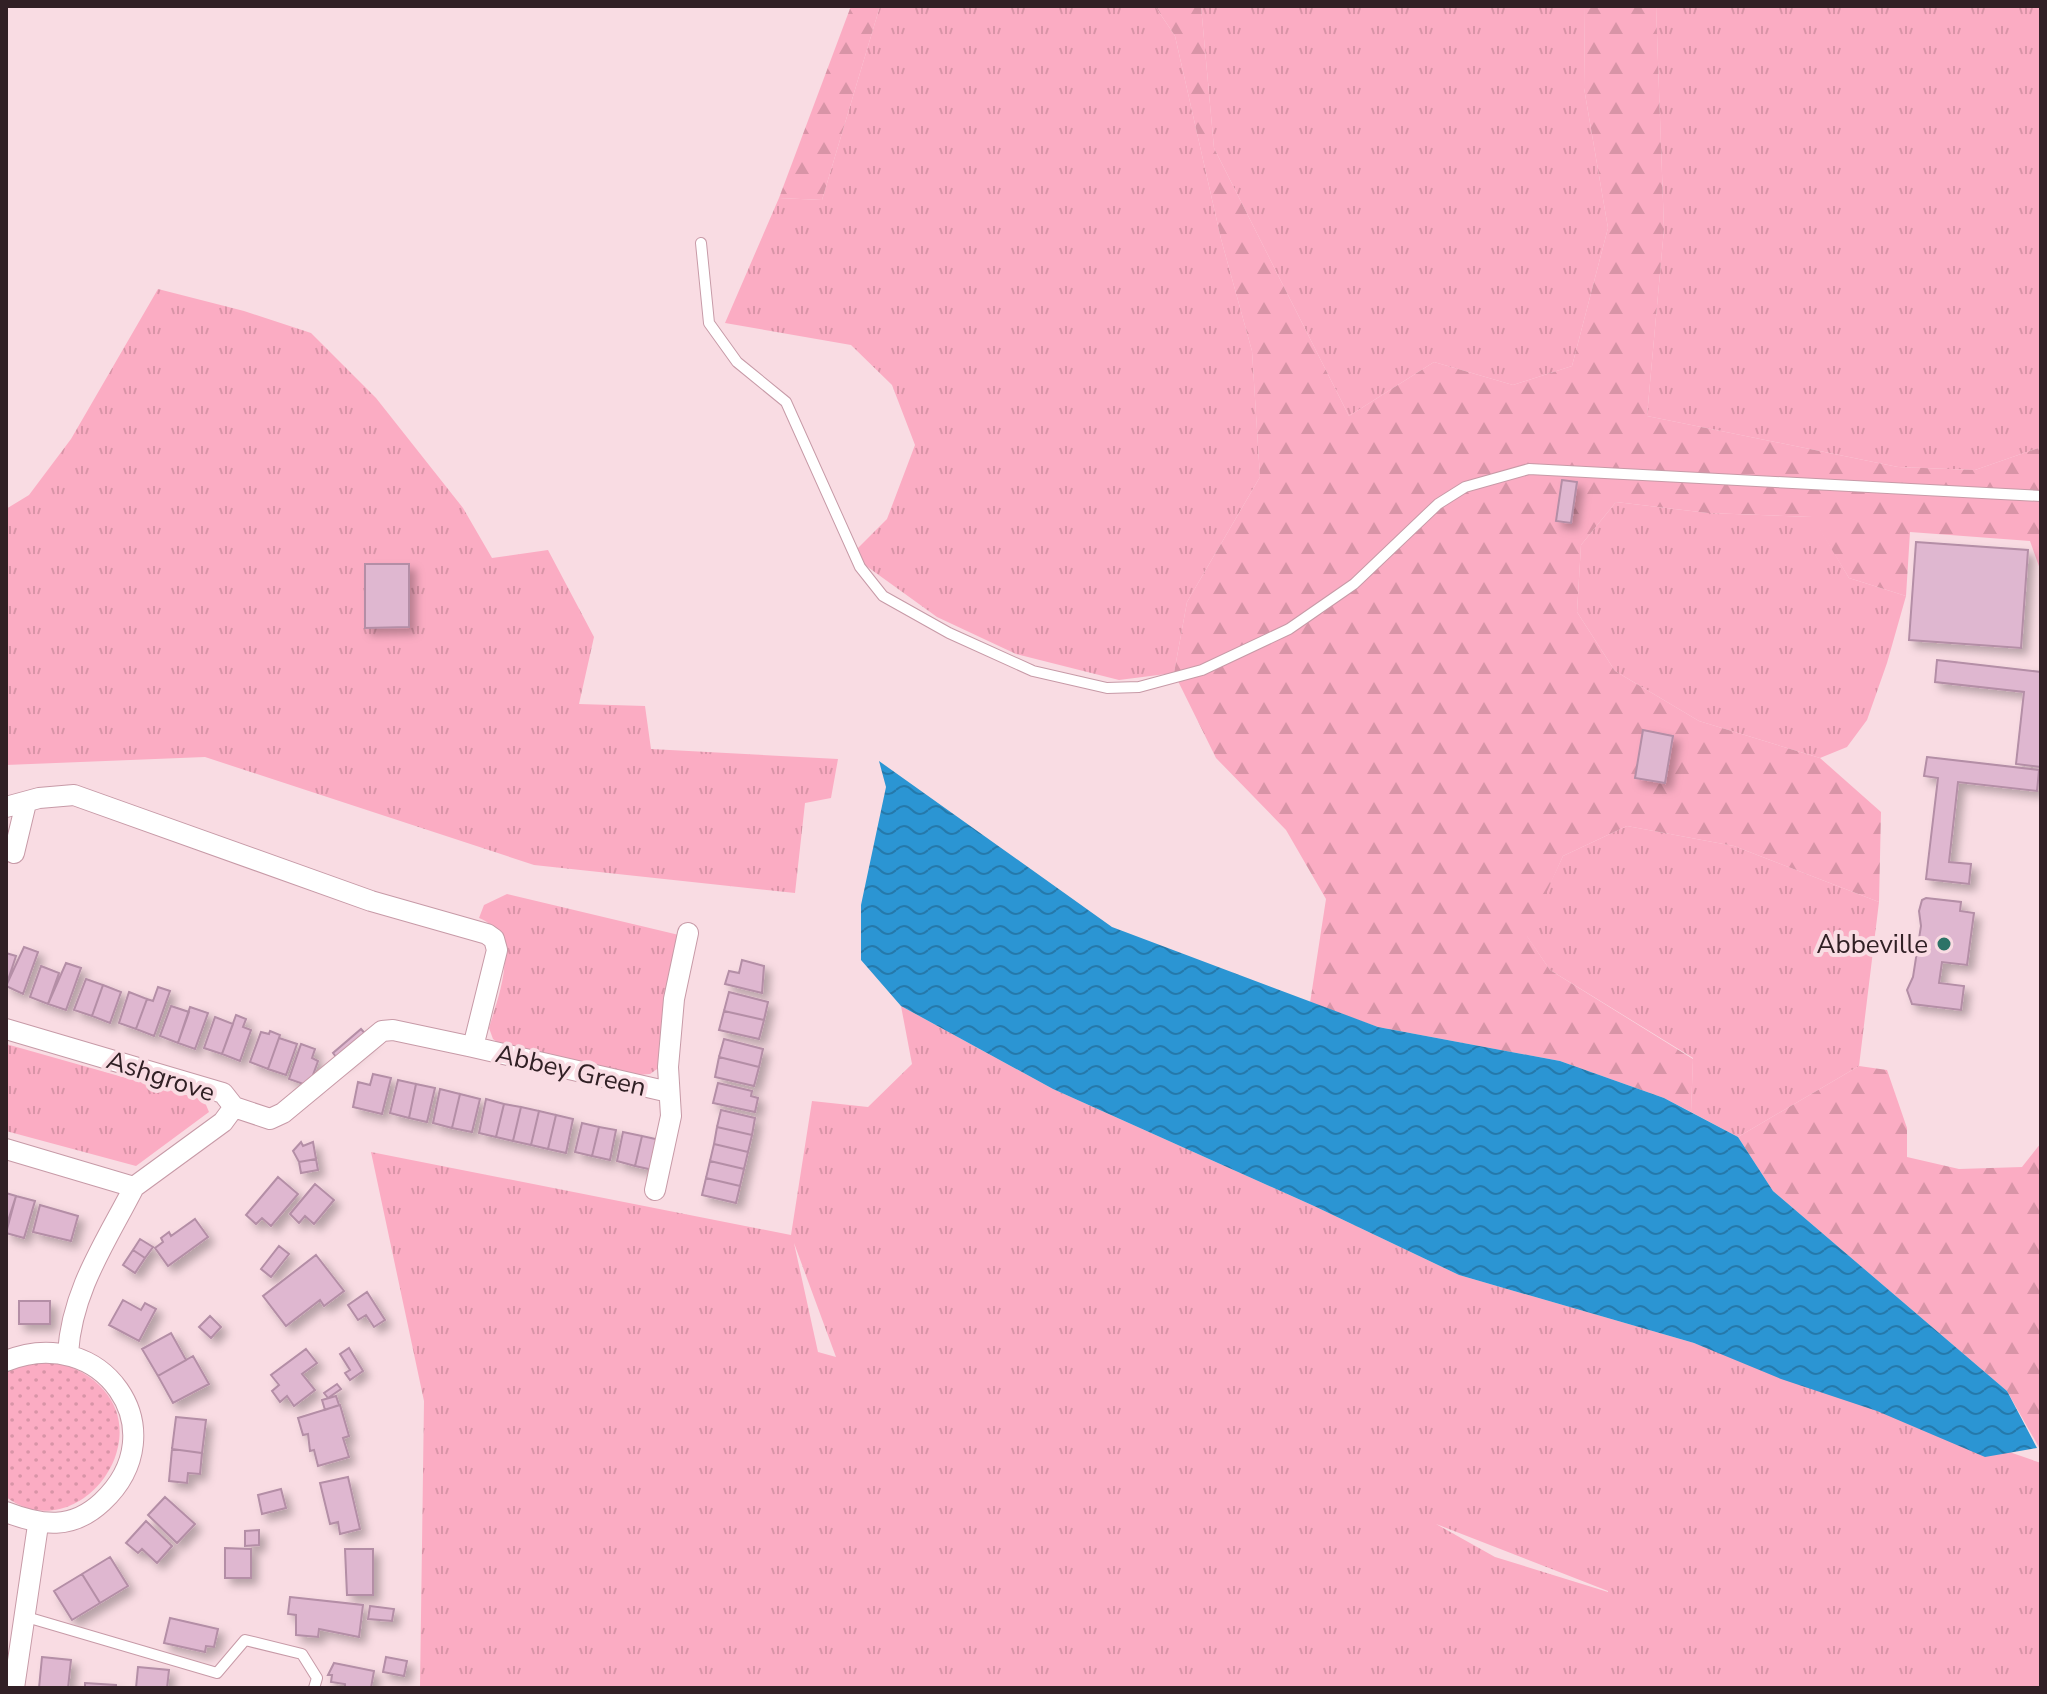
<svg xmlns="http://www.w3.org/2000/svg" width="2047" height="1694" viewBox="0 0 2047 1694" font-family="'Nunito Sans',sans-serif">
<defs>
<pattern id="grass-tufts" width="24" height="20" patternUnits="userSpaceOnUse" patternTransform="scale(2)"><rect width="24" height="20" fill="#fbacc3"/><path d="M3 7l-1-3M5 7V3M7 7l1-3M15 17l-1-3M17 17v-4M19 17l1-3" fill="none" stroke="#d894a7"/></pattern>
<pattern id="forest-firs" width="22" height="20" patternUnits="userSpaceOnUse" patternTransform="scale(2)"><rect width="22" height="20" fill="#fbacc3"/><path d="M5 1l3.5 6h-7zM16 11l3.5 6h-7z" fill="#d894a7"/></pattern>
<pattern id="park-dots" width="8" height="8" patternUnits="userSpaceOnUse" patternTransform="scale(2)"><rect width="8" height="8" fill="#fbacc3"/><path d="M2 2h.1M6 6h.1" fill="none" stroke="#d894a7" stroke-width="1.8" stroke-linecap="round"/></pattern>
<pattern id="water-waves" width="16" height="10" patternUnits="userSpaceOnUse" patternTransform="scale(2)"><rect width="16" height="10" fill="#2b95d3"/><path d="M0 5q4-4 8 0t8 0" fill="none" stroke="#2579ab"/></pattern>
<filter id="shadow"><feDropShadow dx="6" dy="6" stdDeviation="4" flood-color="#0004"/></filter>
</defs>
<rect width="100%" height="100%" fill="#f9dce3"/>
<path fill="url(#grass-tufts)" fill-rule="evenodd" d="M 880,6 L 1155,6 L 1175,36 L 1221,239 L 1252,351 L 1260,477 L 1187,602 L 1174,673 L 1119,680 L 1016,654 L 937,617 L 851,555 L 887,519 L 915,445 L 892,385 L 851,345 L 725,323 L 779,198 L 822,200 Z
M 1201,6 L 1585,6 L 1584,88 L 1608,228 L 1572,366 L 1513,385 L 1434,362 L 1349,416 L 1214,148 Z
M 1656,6 L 2041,6 L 2041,447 L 1975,470 L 1898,467 L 1647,416 L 1664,229 Z
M 158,289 L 244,311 L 311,333 L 376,398 L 463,508 L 492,558 L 548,550 L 594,637 L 579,704 L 645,706 L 651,749 L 838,759 L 831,798 L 805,803 L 795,893 L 534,865 L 205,757 L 6,765 L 6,509 L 29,495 L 71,439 Z
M 1616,502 L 1708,513 L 1813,517 L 1849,578 L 1906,596 L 1887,663 L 1867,720 L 1847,747 L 1820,758 L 1699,721 L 1615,671 L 1577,612 L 1581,545 Z
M 1627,826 L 1734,846 L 1879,902 L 1859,1066 L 1738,1137 L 1691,1112 L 1693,1058 L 1550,970 L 1526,935 L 1563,856 Z
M 507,894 L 679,935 L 660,1067 L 650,1074 L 638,1075 L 504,1047 L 493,1039 L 489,1028 C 499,994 523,936 479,918 L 484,905 Z
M 901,1006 L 1053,1089 L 1314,1206 L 1459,1275 L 1694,1343 L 2041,1463 L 2041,1688 L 420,1688 L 424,1401 L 371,1152 L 791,1235 L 812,1101 L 868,1107 L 912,1064 ZM 794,1243 L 836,1357 L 818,1352 ZM 1436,1524 L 1608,1591 L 1608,1592 L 1495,1557 Z
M 6,1044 L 204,1100 L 209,1112 L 136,1166 L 6,1131 Z"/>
<path fill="url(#forest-firs)" d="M 851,6 L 880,6 L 822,200 L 779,198 Z
M 1155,6 L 1201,6 L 1214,148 L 1349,416 L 1434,362 L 1513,385 L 1572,366 L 1608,228 L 1584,88 L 1585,6 L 1656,6 L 1664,229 L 1647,416 L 1898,467 L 1975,470 L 2041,447 L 2041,572 L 2030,541 L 1910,532 L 1906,596 L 1849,578 L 1812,517 L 1708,513 L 1616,502 L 1581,545 L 1577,612 L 1615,671 L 1699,721 L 1820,758 L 1881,812 L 1879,902 L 1734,846 L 1627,826 L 1563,856 L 1527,936 L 1550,970 L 1693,1059 L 1691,1112 L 1664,1098 L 1560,1061 L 1378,1027 L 1310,1003 L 1326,899 L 1286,830 L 1216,758 L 1174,673 L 1187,602 L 1260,477 L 1252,351 L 1221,239 L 1175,36 Z
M 1859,1066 L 1887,1070 L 1907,1128 L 1907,1157 L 1959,1169 L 2022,1167 L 2041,1143 L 2041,1451 L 2007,1391 L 1773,1191 L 1738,1137 Z"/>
<path fill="url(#park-dots)" d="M 51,1360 C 190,1398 88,1558 6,1497 L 6,1373 L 20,1364 Z"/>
<path fill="url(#water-waves)" d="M 879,761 L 1112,927 L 1378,1027 L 1560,1061 L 1664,1098 L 1738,1137 L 1773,1191 L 2007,1391 L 2037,1448 L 1985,1457 L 1877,1411 L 1781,1379 L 1694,1343 L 1459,1275 L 1314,1206 L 1053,1089 L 901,1006 L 861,960 L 861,905 L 886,787 Z"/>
<path fill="#dfb7d0" stroke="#b48ea6" stroke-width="2" filter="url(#shadow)" d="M 1562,480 L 1577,482 L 1571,523 L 1556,521 Z
M 1916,542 L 2028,550 L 2021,648 L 1909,640 Z
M 365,564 L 409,564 L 409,627 L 365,628 Z
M 1937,660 L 2041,672 L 2041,767 L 2016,764 L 2024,692 L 1935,682 Z
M 1643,730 L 1673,736 L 1665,783 L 1635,778 Z
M 1927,757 L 2039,770 L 2037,791 L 1958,782 L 1949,862 L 1971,864 L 1969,884 L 1926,879 L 1938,778 L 1924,776 Z
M 1926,898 L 1961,902 L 1960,911 L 1974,913 L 1967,965 L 1942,962 L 1939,983 L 1964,986 L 1961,1010 L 1912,1004 L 1907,990 L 1913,977 L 1921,926 L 1919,911 L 1922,900 Z
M 24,947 L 38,952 L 23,994 L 6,986 Z
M 6,953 L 16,956 L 6,986 Z
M 742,960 L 764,966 L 762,993 L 725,984 L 729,971 L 739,973 Z
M 66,963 L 81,968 L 66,1010 L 48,1004 Z
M 41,966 L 59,973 L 48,1004 L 30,997 Z
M 86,979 L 103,985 L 92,1016 L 74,1010 Z
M 103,985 L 121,992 L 110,1023 L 92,1016 Z
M 158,987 L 170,991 L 154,1036 L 136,1029 L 147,999 L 153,1001 Z
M 129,992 L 147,999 L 136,1029 L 119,1023 Z
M 729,992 L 768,1002 L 764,1020 L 724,1011 Z
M 171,1006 L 189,1012 L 178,1043 L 160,1036 Z
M 190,1007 L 208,1013 L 195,1049 L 178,1043 Z
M 724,1011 L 764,1020 L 759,1039 L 719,1030 Z
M 236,1015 L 246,1019 L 243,1027 L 251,1030 L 240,1061 L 222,1054 Z
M 215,1017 L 233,1024 L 222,1054 L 204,1048 Z
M 361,1029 L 369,1038 L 340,1062 L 333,1053 Z
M 270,1031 L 280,1035 L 268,1069 L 250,1062 L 261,1032 L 269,1034 Z
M 279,1038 L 297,1044 L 286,1075 L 268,1069 Z
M 724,1039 L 763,1049 L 759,1067 L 719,1057 Z
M 301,1044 L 315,1049 L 312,1058 L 318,1061 L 309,1086 L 289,1079 Z
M 719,1057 L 759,1067 L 754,1086 L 715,1077 Z
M 373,1074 L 391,1078 L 382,1114 L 353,1107 L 358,1082 L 370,1085 Z
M 398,1080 L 416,1084 L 409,1118 L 390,1113 Z
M 718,1083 L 752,1091 L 751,1096 L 758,1098 L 755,1112 L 713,1103 Z
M 416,1084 L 435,1088 L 427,1122 L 409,1118 Z
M 440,1089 L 460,1094 L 452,1128 L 433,1123 Z
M 460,1094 L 480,1099 L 472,1132 L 452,1128 Z
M 486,1099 L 504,1104 L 496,1137 L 479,1133 Z
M 504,1104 L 521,1107 L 513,1141 L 496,1137 Z
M 521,1107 L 539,1111 L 531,1145 L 513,1141 Z
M 721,1110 L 755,1118 L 752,1135 L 717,1127 Z
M 539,1111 L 556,1115 L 548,1149 L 531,1145 Z
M 556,1115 L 573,1119 L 566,1153 L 548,1149 Z
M 582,1123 L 599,1127 L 592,1156 L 575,1152 Z
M 599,1127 L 616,1130 L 610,1160 L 592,1156 Z
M 717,1127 L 752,1135 L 748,1152 L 714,1144 Z
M 623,1132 L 642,1136 L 635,1166 L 617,1161 Z
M 642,1136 L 660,1140 L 653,1170 L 635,1166 Z
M 301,1142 L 303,1146 L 313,1142 L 316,1159 L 299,1162 L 293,1151 Z
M 714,1144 L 748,1152 L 744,1169 L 710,1161 Z
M 316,1159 L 318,1170 L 301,1173 L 299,1162 Z
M 710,1161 L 744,1169 L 740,1186 L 706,1178 Z
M 278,1177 L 298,1194 L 271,1226 L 262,1218 L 256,1224 L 246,1215 Z
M 706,1178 L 740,1186 L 736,1203 L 702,1195 Z
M 315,1184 L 334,1200 L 314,1224 L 305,1216 L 299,1223 L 290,1214 Z
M 6,1193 L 16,1196 L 6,1227 Z
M 16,1196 L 35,1201 L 24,1238 L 6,1233 Z
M 40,1205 L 78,1216 L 71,1241 L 33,1232 Z
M 195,1219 L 208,1237 L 168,1266 L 155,1248 L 163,1242 L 161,1238 L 169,1232 L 171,1236 Z
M 140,1239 L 153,1247 L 145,1258 L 133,1250 Z
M 279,1246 L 289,1254 L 271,1277 L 261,1269 Z
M 133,1250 L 145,1258 L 135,1273 L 123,1265 Z
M 316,1255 L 344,1291 L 324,1306 L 320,1300 L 286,1326 L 263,1296 Z
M 367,1292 L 385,1320 L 374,1327 L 366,1315 L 358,1320 L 348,1305 Z
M 123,1300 L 141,1310 L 145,1303 L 156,1309 L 139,1341 L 109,1325 Z
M 19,1301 L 50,1301 L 50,1324 L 19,1324 Z
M 210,1316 L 221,1327 L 211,1338 L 199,1327 Z
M 171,1333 L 186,1360 L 158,1376 L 142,1349 Z
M 349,1348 L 363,1371 L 350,1380 L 345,1373 L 350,1370 L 340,1354 Z
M 306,1349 L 317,1363 L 302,1374 L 315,1390 L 294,1406 L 287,1396 L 280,1402 L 272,1391 L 279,1385 L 271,1375 Z
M 193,1356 L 209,1384 L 173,1403 L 158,1376 Z
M 337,1384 L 341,1389 L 328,1398 L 324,1393 Z
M 336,1396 L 339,1405 L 325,1410 L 322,1400 Z
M 340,1405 L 349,1436 L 343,1438 L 349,1457 L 318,1466 L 314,1450 L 310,1451 L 308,1434 L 303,1435 L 298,1418 Z
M 176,1417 L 206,1420 L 202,1453 L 172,1449 Z
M 172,1449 L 202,1453 L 200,1474 L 188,1473 L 187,1483 L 169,1481 Z
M 348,1477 L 360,1529 L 340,1534 L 338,1522 L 330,1524 L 320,1483 Z
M 281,1489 L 286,1508 L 262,1514 L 258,1495 Z
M 165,1497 L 195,1524 L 177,1543 L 148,1515 Z
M 146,1521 L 172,1546 L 157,1563 L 142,1549 L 138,1553 L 126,1543 Z
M 259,1530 L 259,1545 L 245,1546 L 245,1531 Z
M 225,1548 L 251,1549 L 251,1578 L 225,1578 Z
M 345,1549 L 373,1549 L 373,1595 L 347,1595 Z
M 110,1557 L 128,1586 L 100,1603 L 82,1574 Z
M 82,1574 L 100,1603 L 72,1620 L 54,1591 Z
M 290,1597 L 363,1605 L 359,1637 L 319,1629 L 318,1637 L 296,1635 L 296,1615 L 288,1614 Z
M 370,1606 L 394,1609 L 392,1621 L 368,1619 Z
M 170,1618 L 218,1629 L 214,1647 L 206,1646 L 205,1652 L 164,1643 Z
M 42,1657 L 71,1660 L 68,1688 L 39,1688 Z
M 386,1657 L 407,1661 L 404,1676 L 383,1672 Z
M 334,1663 L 374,1671 L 371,1688 L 345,1688 L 345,1684 L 331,1682 L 332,1675 L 328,1675 Z
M 138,1667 L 169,1670 L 167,1688 L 136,1688 Z
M 85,1683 L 116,1685 L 116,1688 L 85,1688 Z"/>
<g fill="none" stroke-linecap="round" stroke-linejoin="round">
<defs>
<path id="service" d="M 701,243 L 709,323 L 737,362 L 786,402 L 860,567 L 883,596 L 949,633 L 1033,671 L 1107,688 L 1139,687 L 1202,670 L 1289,629 L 1354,584 L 1438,504 L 1465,487 L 1529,469 L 2041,496
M 23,1616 L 217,1673 L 245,1640 L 302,1654 L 317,1678 L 314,1688"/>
<path id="minor" d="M 6,807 L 39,798 L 74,795 L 371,901 L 487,934 L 494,939 L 497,950 L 473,1047 L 669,1092
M 14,853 L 26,803
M 6,1029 L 223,1093 L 234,1107 L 223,1122 L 134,1187 L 6,1149
M 234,1107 L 270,1119 L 283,1113 L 382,1031 L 393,1030 L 473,1047
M 655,1190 L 671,1116 L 668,1067 L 674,999 L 688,933
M 68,1353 C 72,1290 106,1242 134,1187
M 6,1361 C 101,1322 179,1430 102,1502 C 72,1530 42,1526 6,1512
M 14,1688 L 38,1525"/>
</defs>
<use href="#service" stroke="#c79aa7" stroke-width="12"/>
<use href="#minor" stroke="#c79aa7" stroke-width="22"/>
<use href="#service" stroke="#fff" stroke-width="10"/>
<use href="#minor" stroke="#fff" stroke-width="20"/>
</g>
<circle fill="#2d7367" stroke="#f9dce3" stroke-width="3" cx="1944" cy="944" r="8"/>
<g text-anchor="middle" stroke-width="8" stroke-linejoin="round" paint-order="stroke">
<g font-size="26" fill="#312025" stroke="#f9dce3" text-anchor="end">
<text x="1928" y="953">Abbeville</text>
</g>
<g font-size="26" fill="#312025" stroke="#f9dce3">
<text transform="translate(571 1070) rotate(13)" y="9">Abbey Green</text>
<text transform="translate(161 1076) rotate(18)" y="9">Ashgrove</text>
</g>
</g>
<rect width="2047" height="1694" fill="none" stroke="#312025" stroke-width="16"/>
</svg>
